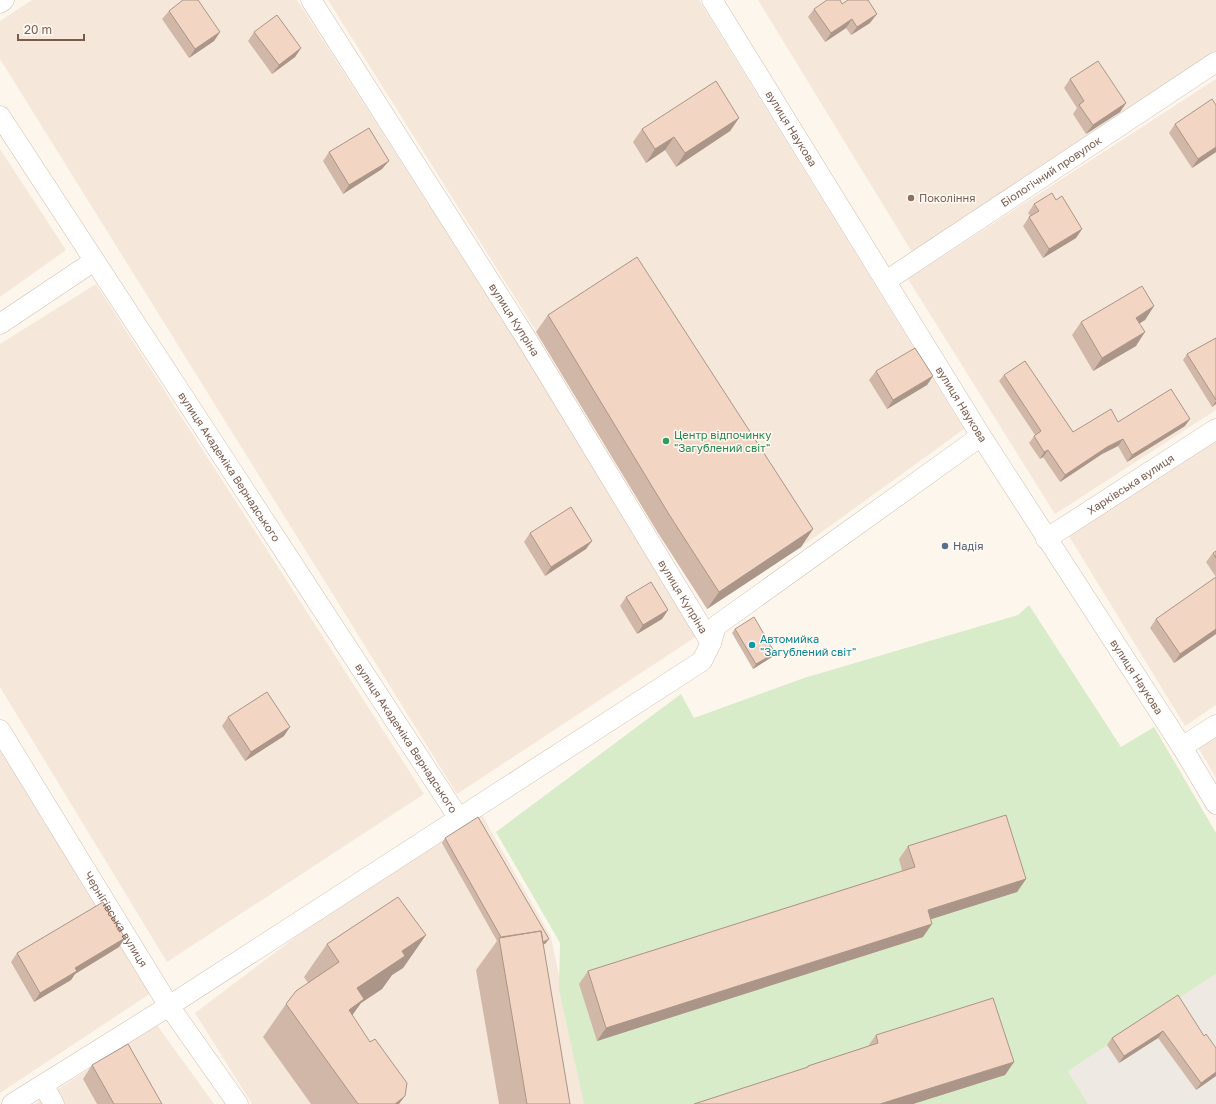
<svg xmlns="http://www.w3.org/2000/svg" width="1216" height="1104" viewBox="0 0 1216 1104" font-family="'Golos Text',sans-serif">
<rect width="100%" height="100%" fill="#fdf6ec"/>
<path fill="#f5e8da" d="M 32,0 L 297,0 L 703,632 L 457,794 L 0,59 L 0,21 Z
M 328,0 L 699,0 L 964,429 L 801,547 L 626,274 L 538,334 Z
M 758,0 L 1216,0 L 1216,52 L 915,257 Z
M 1216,79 L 1216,410 L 1055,514 L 908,279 Z
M 0,149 L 66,250 L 0,297 Z
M 96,284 L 424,794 L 167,962 L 0,687 L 0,344 Z
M 1216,433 L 1216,705 L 1185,726 L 1064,528 Z
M 0,725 L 160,987 L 0,1093 Z
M 1216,732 L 1216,778 L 1196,744 Z
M 478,808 L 551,937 L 586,1104 L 252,1104 L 195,1013 L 417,846 Z
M 157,1025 L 214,1104 L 35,1104 Z"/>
<path fill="#efe9e4" d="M 1216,974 L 1216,1104 L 1088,1104 L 1068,1071 Z"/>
<path fill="#d8ecc9" d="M 1029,605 L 1121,747 L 1154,727 L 1216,833 L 1216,974 L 1068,1071 L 1088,1104 L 584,1104 L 559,989 L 560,943 L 496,832 L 681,694 L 694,718 L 804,678 L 1018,615 Z"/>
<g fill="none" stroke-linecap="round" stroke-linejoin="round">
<defs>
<g id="street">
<path id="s1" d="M 311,0 L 526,338 L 711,643"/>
<path id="s2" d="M 712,0 L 981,436 L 1182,747 L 1216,804"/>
<path d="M 0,3 L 4,0"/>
<path id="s3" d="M 0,116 L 458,817"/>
<path id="s4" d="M 886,281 L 1216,62"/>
<path d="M 0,324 L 94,261"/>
<path id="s5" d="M 1046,539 L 1216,429"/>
<path id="s6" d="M 0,730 L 169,1006 L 238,1104"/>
<path d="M 1182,747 L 1216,725"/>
<path d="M 43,1085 L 54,1104"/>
<path d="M 12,1104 L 169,1006 L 702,661 L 711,643 L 716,626 L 981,436"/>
</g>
</defs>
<use href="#street" stroke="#d1beb0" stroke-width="21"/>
<use href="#street" stroke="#fff" stroke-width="20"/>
</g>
<path fill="#d1b7a8" d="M 842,4 L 870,23 L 851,35 L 846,28 L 825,42 L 808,17 L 814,9 Z
M 169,11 L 220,32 L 214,41 L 189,58 L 162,19 Z
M 254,32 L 301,48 L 295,57 L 272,74 L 248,41 Z
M 1070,79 L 1126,103 L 1120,112 L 1086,134 L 1073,114 L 1077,108 L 1064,88 Z
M 1216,105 L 1216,152 L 1192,168 L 1169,133 L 1175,124 Z
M 739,118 L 730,131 L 676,167 L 665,150 L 646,163 L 633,142 L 642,129 Z
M 329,152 L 382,169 L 343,194 L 323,161 Z
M 1056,200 L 1082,229 L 1076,238 L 1043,258 L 1023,226 L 1029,217 L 1030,216 L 1028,213 L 1034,204 Z
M 1154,306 L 1145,320 L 1140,323 L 1136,346 L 1093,371 L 1072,335 L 1081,322 Z
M 548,315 L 813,529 L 801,547 L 707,609 L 658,533 L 536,332 Z
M 1216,338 L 1216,404 L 1212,407 L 1183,360 L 1187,354 Z
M 876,371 L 933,376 L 927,385 L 887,409 L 869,380 Z
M 1004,375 L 1073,432 L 1118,422 L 1185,426 L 1127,462 L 1118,446 L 1102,454 L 1060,482 L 1043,457 L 1040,459 L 1029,443 L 1035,435 L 999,381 Z
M 530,533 L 586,549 L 545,576 L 524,542 Z
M 1216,551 L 1216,577 L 1206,562 L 1213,553 Z
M 626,597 L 668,610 L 662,619 L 637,634 L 620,606 Z
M 1156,619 L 1216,634 L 1174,663 L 1150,628 Z
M 735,629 L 772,657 L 753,669 L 732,633 Z
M 228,717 L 284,736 L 245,761 L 222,726 Z
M 445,838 L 546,943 L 543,945 L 570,1104 L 499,1104 L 476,970 L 497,941 L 442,843 Z
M 908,846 L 1026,879 L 1017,892 L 931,919 L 923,937 L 597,1041 L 579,984 L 588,971 L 902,871 L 899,859 Z
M 426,935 L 403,968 L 392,975 L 382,989 L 361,1003 L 352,1015 L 399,1104 L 311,1104 L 263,1037 L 286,1004 L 308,983 L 304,977 L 327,944 Z
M 125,938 L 119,947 L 75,974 L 71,980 L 34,1002 L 11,962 L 17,953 Z
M 1178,995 L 1216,1076 L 1196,1090 L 1158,1038 L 1119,1063 L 1107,1045 L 1112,1038 Z
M 876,1035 L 1014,1062 L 1005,1075 L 913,1104 L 694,1104 L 806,1068 L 808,1066 L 868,1046 Z
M 92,1065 L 162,1104 L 97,1104 L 83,1079 Z"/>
<path fill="#aa9588" d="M 877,14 L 870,23 L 851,35 L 857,27 Z
M 852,19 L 846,28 L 825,42 L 831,33 Z
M 220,32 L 214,41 L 189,58 L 195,49 Z
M 301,48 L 295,57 L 272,74 L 279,65 Z
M 1126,103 L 1120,112 L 1086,134 L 1093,125 Z
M 739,118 L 730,131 L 676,167 L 685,153 Z
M 674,137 L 665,150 L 646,163 L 655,149 Z
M 1216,147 L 1216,152 L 1192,168 L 1198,159 Z
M 389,161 L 382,169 L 343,194 L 349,185 Z
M 1082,229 L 1076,238 L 1043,258 L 1049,249 Z
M 1154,306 L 1145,320 L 1127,331 L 1136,318 Z
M 1145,332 L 1136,346 L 1093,371 L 1102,358 Z
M 933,376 L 927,385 L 887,409 L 893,400 Z
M 1216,401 L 1216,404 L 1212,407 Z
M 1190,419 L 1185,426 L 1127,462 L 1132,455 Z
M 1123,439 L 1118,446 L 1102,454 L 1060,482 L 1065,475 L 1107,447 Z
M 1048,450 L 1043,457 L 1040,459 L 1044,452 Z
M 813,529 L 801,547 L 707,609 L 719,592 Z
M 592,541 L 586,549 L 545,576 L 551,567 Z
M 668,610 L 662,619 L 637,634 L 643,625 Z
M 1216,629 L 1216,634 L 1174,663 L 1180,654 Z
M 775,653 L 772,657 L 753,669 L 756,664 Z
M 290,727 L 284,736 L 245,761 L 251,752 Z
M 1026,879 L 1017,892 L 919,923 L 928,910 Z
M 932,924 L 923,937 L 597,1041 L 606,1028 Z
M 426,935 L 403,968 L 392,975 L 382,989 L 361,1003 L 341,1031 L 357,988 L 402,951 Z
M 125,938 L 119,947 L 75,974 L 71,980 L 34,1002 L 40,993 L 75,968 Z
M 549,939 L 546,943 L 511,964 L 514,959 Z
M 1163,1031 L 1158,1038 L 1119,1063 L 1124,1056 Z
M 1014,1062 L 1005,1075 L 913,1104 L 880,1104 Z
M 1216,1072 L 1216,1076 L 1196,1090 L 1201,1083 Z
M 405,1096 L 399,1104 L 395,1104 Z"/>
<path fill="#f3d5c3" stroke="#aa9588" d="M 183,0 L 198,0 L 220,32 L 195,49 L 169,11 Z
M 827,0 L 840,0 L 842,4 L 848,0 L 868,0 L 877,14 L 857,27 L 852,19 L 831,33 L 814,9 Z
M 277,15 L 301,48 L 279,65 L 254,32 Z
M 1098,61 L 1126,103 L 1093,125 L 1079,105 L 1084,101 L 1070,79 Z
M 716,81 L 739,118 L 685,153 L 674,137 L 655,149 L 642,129 Z
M 1212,99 L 1216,105 L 1216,147 L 1198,159 L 1175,124 Z
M 369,128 L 389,161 L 349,185 L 329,152 Z
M 1052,193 L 1056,200 L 1062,196 L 1082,229 L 1049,249 L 1029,217 L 1039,211 L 1034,204 Z
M 637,257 L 813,529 L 719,592 L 670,516 L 548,315 Z
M 1142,286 L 1154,306 L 1136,318 L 1145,332 L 1102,358 L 1081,322 Z
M 1216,338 L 1216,400 L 1187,354 Z
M 915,348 L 933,376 L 893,400 L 876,371 Z
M 1025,361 L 1073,432 L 1111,409 L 1118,422 L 1171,389 L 1190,419 L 1132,455 L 1123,439 L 1107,447 L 1065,475 L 1048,450 L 1044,452 L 1034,436 L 1041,431 L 1004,375 Z
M 571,507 L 592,541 L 551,567 L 530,533 Z
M 1216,551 L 1216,558 L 1213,553 Z
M 1216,577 L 1216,629 L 1180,654 L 1156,619 Z
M 651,582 L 668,610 L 643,625 L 626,597 Z
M 754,617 L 775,653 L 756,664 L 735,629 Z
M 267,692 L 290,727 L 251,752 L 228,717 Z
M 1006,815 L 1026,879 L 928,910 L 932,924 L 606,1028 L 588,971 L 915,867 L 908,846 Z
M 478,817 L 549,939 L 543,942 L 541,931 L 501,937 L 445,838 Z
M 398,897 L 426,935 L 402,951 L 405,956 L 357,988 L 364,999 L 349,1010 L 370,1042 L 375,1039 L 407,1083 L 405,1096 L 395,1104 L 358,1104 L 286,1004 L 296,991 L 339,962 L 327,944 Z
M 103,902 L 125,938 L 75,968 L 77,971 L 40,993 L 17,953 Z
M 541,931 L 570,1104 L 527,1104 L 499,938 Z
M 1178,995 L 1204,1036 L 1206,1034 L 1216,1048 L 1216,1072 L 1201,1083 L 1163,1031 L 1124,1056 L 1112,1038 Z
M 993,998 L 1014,1062 L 880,1104 L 694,1104 L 808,1067 L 808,1066 L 878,1043 L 876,1035 Z
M 128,1044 L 162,1104 L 114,1104 L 92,1065 Z"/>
<circle fill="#8d6e63" stroke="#fffaf3" stroke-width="1.5" cx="911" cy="198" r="4"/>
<circle fill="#2e9e5b" stroke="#fffaf3" stroke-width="1.5" cx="666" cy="441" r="4"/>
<circle fill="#5c6f8a" stroke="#fffaf3" stroke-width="1.5" cx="945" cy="546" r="4"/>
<circle fill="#0f9aa8" stroke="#fffaf3" stroke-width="1.5" cx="752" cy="645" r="4"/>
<g text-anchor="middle" stroke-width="3" stroke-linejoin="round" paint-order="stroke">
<g font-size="11" fill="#7a5c4d" stroke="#fffaf3">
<text dy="4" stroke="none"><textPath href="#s2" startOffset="151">вулиця Наукова</textPath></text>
<text dy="4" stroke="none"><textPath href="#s4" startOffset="198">Біологічний провулок</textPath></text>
<text dy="4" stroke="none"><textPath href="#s1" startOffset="379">вулиця Купріна</textPath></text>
<text dy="4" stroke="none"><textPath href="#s2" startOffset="475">вулиця Наукова</textPath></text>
<text dy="4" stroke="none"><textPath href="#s3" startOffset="419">вулиця Академіка Вернадського</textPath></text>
<text dy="4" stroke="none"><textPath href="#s5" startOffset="101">Харківська вулиця</textPath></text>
<text dy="4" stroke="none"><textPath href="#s1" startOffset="703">вулиця Купріна</textPath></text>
<text dy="4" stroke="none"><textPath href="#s2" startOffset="799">вулиця Наукова</textPath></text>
<text dy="4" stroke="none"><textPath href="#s3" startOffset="743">вулиця Академіка Вернадського</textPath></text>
<text dy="4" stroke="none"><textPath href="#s6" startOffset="222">Чернігівська вулиця</textPath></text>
</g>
<g font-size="11" fill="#785e54" stroke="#fffaf3" text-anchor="start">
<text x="919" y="202">Покоління</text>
</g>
<g font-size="11" fill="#27864d" stroke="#fffaf3" text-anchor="start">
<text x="674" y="439">Центр відпочинку<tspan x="674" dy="13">"Загублений світ"</tspan></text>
</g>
<g font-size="11" fill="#4e5e75" stroke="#fffaf3" text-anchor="start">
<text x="953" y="550">Надія</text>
</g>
<g font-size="11" fill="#0d838f" stroke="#fffaf3" text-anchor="start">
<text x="760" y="643">Автомийка<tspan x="760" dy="13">"Загублений світ"</tspan></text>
</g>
</g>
<path d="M18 34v6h66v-6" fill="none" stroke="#7a5c4d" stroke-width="2"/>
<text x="24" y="34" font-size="12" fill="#7a5c4d" stroke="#fffaf3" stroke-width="3" paint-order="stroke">20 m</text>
</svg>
